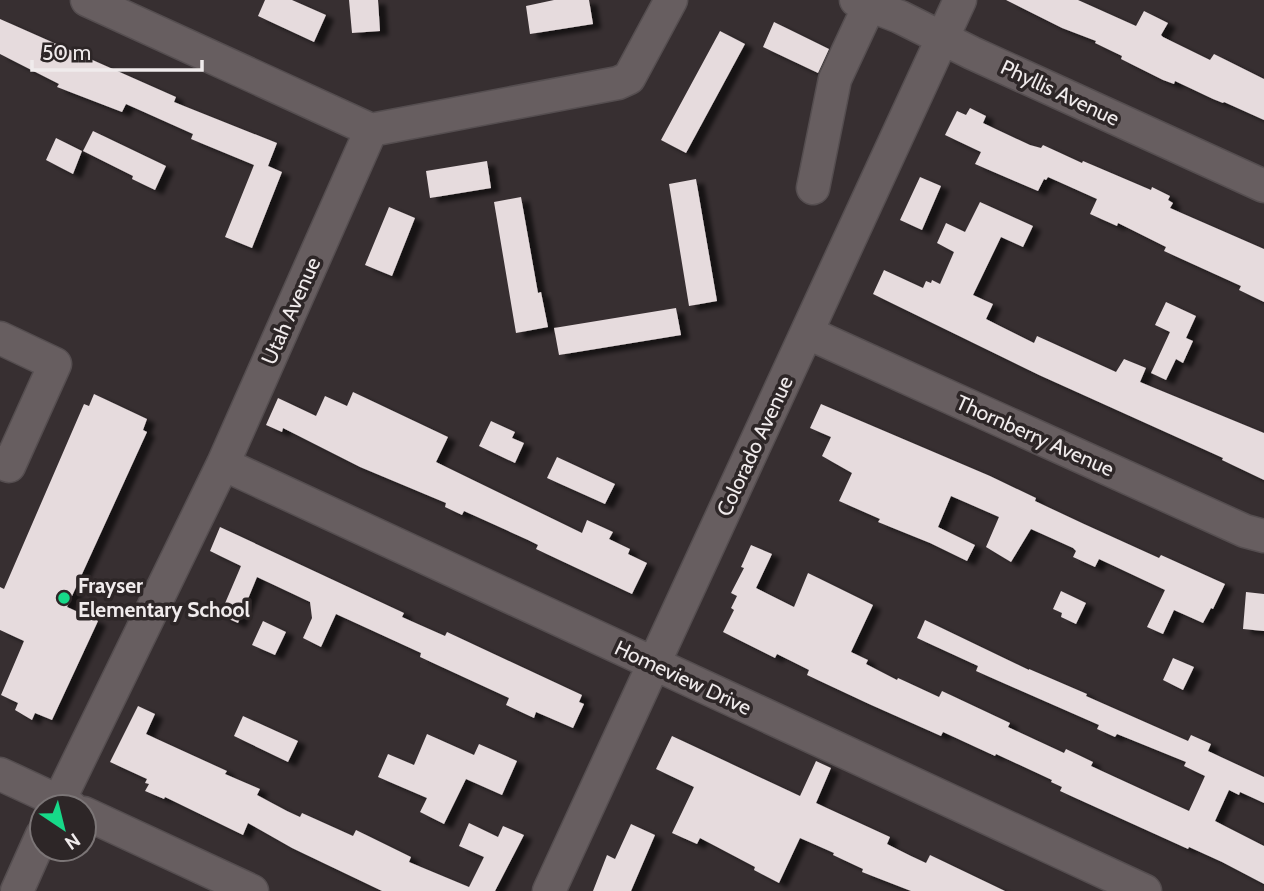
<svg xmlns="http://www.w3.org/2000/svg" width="1264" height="891" viewBox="0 0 1264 891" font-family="Cabin,sans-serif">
<defs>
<filter id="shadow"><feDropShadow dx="8" dy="4.5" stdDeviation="2" flood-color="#0009"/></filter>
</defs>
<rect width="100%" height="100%" fill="#372f31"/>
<path fill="#e6dbdd" filter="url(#shadow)" d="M 265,0 L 292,0 L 326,15 L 314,42 L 258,16 Z
M 349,0 L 378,0 L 380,31 L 352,33 Z
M 554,0 L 589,0 L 593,24 L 530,34 L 526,6 Z
M 1006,0 L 1078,0 L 1136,26 L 1144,11 L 1168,23 L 1161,35 L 1163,37 L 1210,60 L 1214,54 L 1264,79 L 1264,120 L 1224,102 L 1223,103 L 1213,99 L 1175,81 L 1174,84 L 1163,80 L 1121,59 L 1122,56 L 1095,43 L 1096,41 L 1062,28 Z
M 0,19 L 176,97 L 174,102 L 277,143 L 268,166 L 282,172 L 252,248 L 225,237 L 254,165 L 191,139 L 193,134 L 126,104 L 122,112 L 57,87 L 59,84 L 0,54 Z
M 774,22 L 829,49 L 818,73 L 763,47 Z
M 720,31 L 745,44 L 686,153 L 661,140 Z
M 970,108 L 986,116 L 983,123 L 1030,145 L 1041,148 L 1043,145 L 1082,163 L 1083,161 L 1151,190 L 1152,187 L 1170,196 L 1168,200 L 1173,203 L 1170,208 L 1264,249 L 1264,302 L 1239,290 L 1241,286 L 1164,251 L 1166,247 L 1118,223 L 1117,226 L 1090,214 L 1097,199 L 1048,177 L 1046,180 L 1044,179 L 1038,191 L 975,164 L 981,152 L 945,135 L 957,111 L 966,115 Z
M 93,131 L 166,166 L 155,190 L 132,179 L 133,176 L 83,151 Z
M 56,138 L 82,151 L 73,174 L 46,160 Z
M 487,161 L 491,188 L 430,198 L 426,171 Z
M 920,177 L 941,186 L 922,230 L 900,220 Z
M 696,179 L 717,301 L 689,306 L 669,184 Z
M 521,197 L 538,293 L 541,292 L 548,327 L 516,333 L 494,202 Z
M 980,202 L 1033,226 L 1023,247 L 1001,237 L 973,295 L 993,304 L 986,319 L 1034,343 L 1037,336 L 1116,372 L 1124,359 L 1146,368 L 1140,382 L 1264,433 L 1264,480 L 1222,460 L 1223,458 L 1039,375 L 873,294 L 884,270 L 923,288 L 926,281 L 931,283 L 932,280 L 940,284 L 954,252 L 937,243 L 946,223 L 965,232 Z
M 389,207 L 415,218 L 392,276 L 365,265 Z
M 1166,302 L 1196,316 L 1186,338 L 1193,341 L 1183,363 L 1176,359 L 1166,380 L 1151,373 L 1170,332 L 1155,325 Z
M 676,308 L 681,335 L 559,355 L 554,328 Z
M 353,392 L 448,437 L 436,462 L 582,533 L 587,520 L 613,532 L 609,539 L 630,549 L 628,554 L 647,563 L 632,594 L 536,549 L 538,545 L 528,540 L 464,511 L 462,515 L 445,507 L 446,503 L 360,467 L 283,428 L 282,432 L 266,425 L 278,398 L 316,416 L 325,396 L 347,406 Z
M 94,394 L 147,419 L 143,430 L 147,432 L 67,607 L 98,621 L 52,720 L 35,713 L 32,720 L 15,710 L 18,703 L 1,695 L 24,641 L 0,630 L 0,587 L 4,589 L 84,404 L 89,406 Z
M 821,404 L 990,476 L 1036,498 L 1035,501 L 1084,524 L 1159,558 L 1161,555 L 1225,584 L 1213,609 L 1211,608 L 1203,623 L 1174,610 L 1163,634 L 1147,627 L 1165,590 L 1099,559 L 1095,567 L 1073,557 L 1076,551 L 1073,548 L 1031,529 L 1011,562 L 986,547 L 999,517 L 951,496 L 938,527 L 975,545 L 967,561 L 930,543 L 878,522 L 880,519 L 839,501 L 852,473 L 822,456 L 831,437 L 810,428 Z
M 491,421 L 515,432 L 512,438 L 524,443 L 515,463 L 479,446 Z
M 557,457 L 615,484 L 605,504 L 547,478 Z
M 220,527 L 404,613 L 402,617 L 445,636 L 447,632 L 582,695 L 579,702 L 584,704 L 573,728 L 536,712 L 534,718 L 506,705 L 509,698 L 420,657 L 421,653 L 336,614 L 321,647 L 303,638 L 312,618 L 310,602 L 257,577 L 238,623 L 220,615 L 241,566 L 210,551 Z
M 751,545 L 772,554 L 756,588 L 794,607 L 808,573 L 873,605 L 851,652 L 868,660 L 866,664 L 897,680 L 898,678 L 939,697 L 942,691 L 1010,723 L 1008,727 L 1064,753 L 1066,749 L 1093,762 L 1091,766 L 1189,811 L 1205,776 L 1184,766 L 1186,762 L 1117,734 L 1115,737 L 1097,729 L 1099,725 L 976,671 L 978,666 L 917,638 L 925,620 L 1029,670 L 1029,669 L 1087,694 L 1086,696 L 1188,741 L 1191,735 L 1211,744 L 1208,751 L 1264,777 L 1264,803 L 1240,792 L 1239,795 L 1229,790 L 1215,821 L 1264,846 L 1264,884 L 1222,862 L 1189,847 L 1188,849 L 1060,791 L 1062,787 L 1051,782 L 1052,780 L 996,754 L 995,756 L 943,732 L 941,736 L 869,704 L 807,675 L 809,670 L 777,654 L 775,658 L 723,632 L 734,610 L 731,608 L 737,596 L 731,593 L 744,568 L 741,567 Z
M 1061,591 L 1086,603 L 1076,624 L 1061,617 L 1062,613 L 1053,609 Z
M 1246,592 L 1264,594 L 1264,631 L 1243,629 Z
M 263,621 L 286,632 L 275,655 L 252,645 Z
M 1173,658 L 1194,667 L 1183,690 L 1163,680 Z
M 138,706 L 155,714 L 146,734 L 227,771 L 225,774 L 260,789 L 257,795 L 287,811 L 300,817 L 302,813 L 353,836 L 356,830 L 411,857 L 409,862 L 469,887 L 484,857 L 459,846 L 469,823 L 498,837 L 503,826 L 524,835 L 495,891 L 382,891 L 292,848 L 248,823 L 243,835 L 165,797 L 164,799 L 145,791 L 149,784 L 145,783 L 147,779 L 110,762 Z
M 243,716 L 298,741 L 288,762 L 234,736 Z
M 427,734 L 474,755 L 479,744 L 517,761 L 502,795 L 466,779 L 444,824 L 420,812 L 427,798 L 378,777 L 388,754 L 414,765 Z
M 672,736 L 800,796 L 816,761 L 831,768 L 816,803 L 890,837 L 887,844 L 911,856 L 926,863 L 930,855 L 1005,891 L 911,891 L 862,872 L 863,869 L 833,855 L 834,853 L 800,838 L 779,883 L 754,870 L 755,867 L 700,838 L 697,844 L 672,833 L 694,787 L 656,769 Z
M 631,824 L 655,835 L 631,891 L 593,891 L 607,855 L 615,859 Z"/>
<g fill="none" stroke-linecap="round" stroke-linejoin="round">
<defs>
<path id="minor" d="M 87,0 L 371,130
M 856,0 L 900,17 L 972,53 L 1264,186
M 813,188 L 835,79 L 869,6
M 808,333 L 1245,531 L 1264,536
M 0,338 L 55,364 L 9,466 L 0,462
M 223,464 L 1145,891
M 0,774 L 71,807
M 56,807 L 223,464 L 371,130 L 618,83 L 629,78 L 671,0
M 84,813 L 252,891
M 17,891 L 42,835
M 549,891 L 960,0"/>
</defs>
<use href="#minor" stroke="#554e50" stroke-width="35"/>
<use href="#minor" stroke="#675e60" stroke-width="32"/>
</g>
<circle fill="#17d989" stroke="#2d2627" stroke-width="2.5" cx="64" cy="598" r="7"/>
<g text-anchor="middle" stroke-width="7" stroke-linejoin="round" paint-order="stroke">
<g font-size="21" fill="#f0ebec" stroke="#2d2627">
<text transform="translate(1060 93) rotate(25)" y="7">Phyllis Avenue</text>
<text transform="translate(291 311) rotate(-66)" y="7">Utah Avenue</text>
<text transform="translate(1035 436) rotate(24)" y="7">Thornberry Avenue</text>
<text transform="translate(755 446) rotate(-65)" y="7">Colorado Avenue</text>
<text transform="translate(683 678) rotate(25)" y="7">Homeview Drive</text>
</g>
<g font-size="21" font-weight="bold" fill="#f0ebec" stroke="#2d2627" text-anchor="start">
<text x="78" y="593">Frayser<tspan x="78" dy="24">Elementary School</tspan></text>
</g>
</g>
<g transform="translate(63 828) rotate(145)"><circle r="33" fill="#2d2627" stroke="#7b7576" stroke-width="2"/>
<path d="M0-5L12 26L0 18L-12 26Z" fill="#17d989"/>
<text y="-10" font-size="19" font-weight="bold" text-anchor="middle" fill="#f0ebec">N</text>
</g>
<path d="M32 60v10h170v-10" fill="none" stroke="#f0ebec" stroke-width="3.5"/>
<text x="42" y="60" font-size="21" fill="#f0ebec" stroke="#2d2627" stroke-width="5" paint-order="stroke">50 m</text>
</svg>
